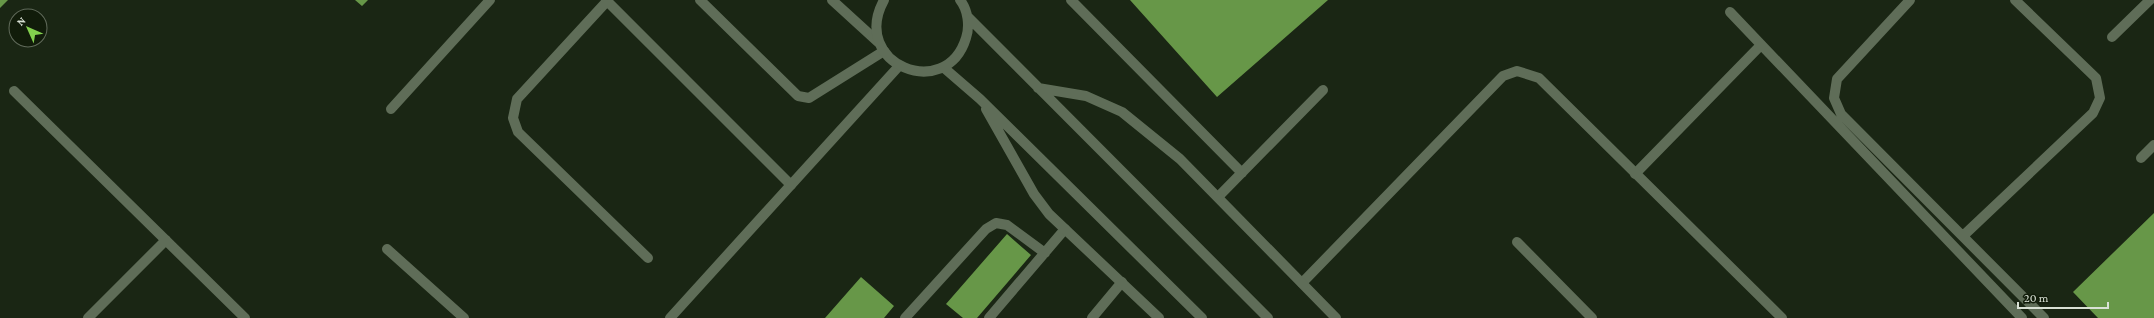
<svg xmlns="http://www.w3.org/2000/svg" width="2154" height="318" viewBox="0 0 2154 318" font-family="'Crimson Pro',serif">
<rect width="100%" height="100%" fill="#1a2614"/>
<path fill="#679748" d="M 0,0 L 8,0 L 0,8 Z
M 355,0 L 368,0 L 362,6 Z
M 1130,0 L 1328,0 L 1217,97 Z
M 2154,213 L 2154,318 L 2098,318 L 2073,292 Z
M 1007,234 L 1031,255 L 977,318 L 963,318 L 946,304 Z
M 861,277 L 894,306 L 884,318 L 825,318 Z"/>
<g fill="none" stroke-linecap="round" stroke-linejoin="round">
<path stroke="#5f6d58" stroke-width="10" d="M 608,0 L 517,99 L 513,118 L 518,132 L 648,258
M 1071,0 L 1242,173
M 1910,0 L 1837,79 L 1834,98 L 1841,114 L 2044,318
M 607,1 L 791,185
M 1730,12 L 2022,318
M 2112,37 L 2150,0
M 14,91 L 245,318
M 391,109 L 490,0
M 2141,158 L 2154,145
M 1635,174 L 1761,45
M 1218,197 L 1323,90
M 1963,236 L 2093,113 L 2100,98 L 2096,78 L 2015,0
M 387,249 L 464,318
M 88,318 L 166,240"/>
<path stroke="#5f6d58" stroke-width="10" d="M 700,0 L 798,96 L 809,98 L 884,51
M 832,0 L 878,42
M 1517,242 L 1592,318
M 1302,283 L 1503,76 L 1517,71 L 1539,78 L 1782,318
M 670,318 L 899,66
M 905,318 L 986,229 L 996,223 L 1007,225 L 1045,253
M 989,318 L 1065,229
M 1092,318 L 1122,282"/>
<path stroke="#5f6d58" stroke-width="10" d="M 884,0 C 849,64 946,103 966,38 C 970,26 968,10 960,0
M 967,16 L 1268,318
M 943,67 L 980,99 L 1202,318
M 1038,88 L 1086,96 L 1122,112 L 1180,159 L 1336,318
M 986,109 L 1034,194 L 1049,214 L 1159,318"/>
</g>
<g transform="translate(28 28) rotate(315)"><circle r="19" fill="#111c0a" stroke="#616b5b"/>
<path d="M0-3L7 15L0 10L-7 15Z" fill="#83d04e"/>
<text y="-6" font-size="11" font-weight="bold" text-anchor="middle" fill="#d9e1d5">N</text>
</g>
<path d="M2018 302v6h90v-6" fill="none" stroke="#d9e1d5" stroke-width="2"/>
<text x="2024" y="302" font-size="12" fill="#d9e1d5" stroke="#111c0a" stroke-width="3" paint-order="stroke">20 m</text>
</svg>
